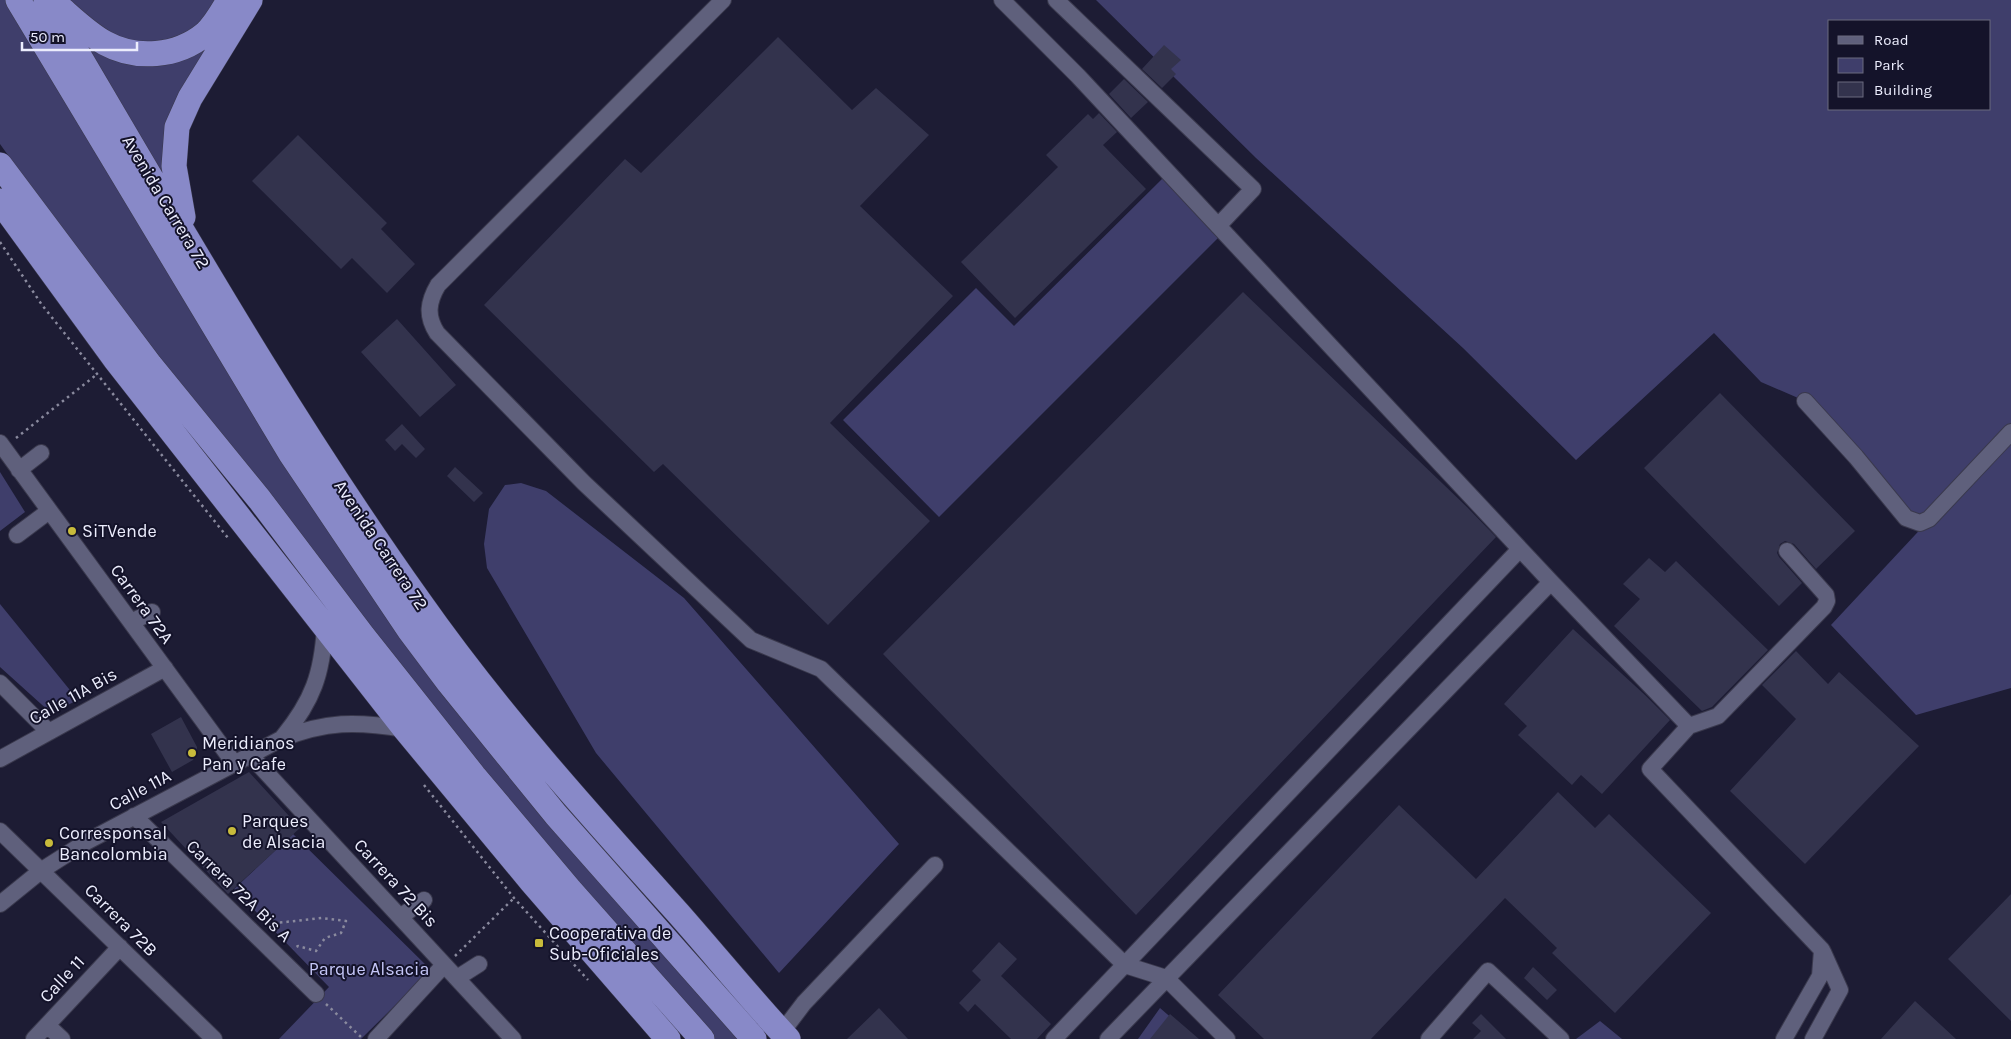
<svg xmlns="http://www.w3.org/2000/svg" width="2011" height="1039" viewBox="0 0 2011 1039" font-family="Karla,sans-serif">
<rect width="100%" height="100%" fill="#1d1c34"/>
<path fill="#3f3e6b" fill-rule="evenodd" d="M 0,0 L 7,0 L 280,453 L 742,1039 L 712,1039 L 510,809 L 291,530 L 30,186 L 0,144 Z
M 59,0 L 223,0 L 190,38 L 122,45 Z
M 1096,0 L 2011,0 L 2011,688 L 1916,715 L 1831,625 L 1943,505 L 1920,523 L 1805,401 L 1761,382 L 1714,333 L 1576,460 L 1463,348 L 1256,158 ZM 1830,21 L 1990,21 L 1990,109 L 1830,109 Z
M 221,24 L 188,89 L 173,195 L 79,31 L 120,56 Z
M 1163,178 L 1220,236 L 939,517 L 843,420 L 976,288 L 1014,326 Z
M 0,472 L 25,512 L 0,531 Z
M 521,483 L 546,491 L 684,598 L 899,844 L 779,973 L 596,753 L 487,568 L 484,544 L 489,509 L 505,485 Z
M 0,604 L 78,700 L 51,713 L 0,667 Z
M 293,834 L 431,970 L 361,1039 L 279,1039 L 329,987 L 234,889 Z
M 1160,1008 L 1196,1039 L 1138,1039 Z
M 1600,1021 L 1622,1039 L 1576,1039 Z"/>
<path fill="#33334d" d="M 778,37 L 852,110 L 876,88 L 929,135 L 860,206 L 953,296 L 830,423 L 930,521 L 828,625 L 663,464 L 654,472 L 484,305 L 625,159 L 641,173 Z
M 1164,45 L 1181,60 L 1171,69 L 1176,74 L 1162,88 L 1142,69 Z
M 1124,79 L 1148,102 L 1131,118 L 1109,94 Z
M 1099,113 L 1117,132 L 1103,145 L 1146,189 L 1015,318 L 961,262 L 1058,167 L 1046,155 L 1088,114 L 1093,119 Z
M 298,135 L 387,223 L 381,229 L 415,264 L 387,293 L 352,258 L 341,269 L 252,181 Z
M 1243,292 L 1467,507 L 1496,537 L 1136,915 L 883,654 Z
M 397,319 L 456,385 L 420,417 L 361,352 Z
M 1720,393 L 1855,531 L 1816,569 L 1794,544 L 1785,541 L 1780,544 L 1777,553 L 1779,557 L 1802,583 L 1779,606 L 1644,468 Z
M 402,424 L 425,449 L 416,458 L 402,444 L 395,451 L 385,440 Z
M 455,467 L 483,493 L 474,502 L 447,476 Z
M 1649,558 L 1665,572 L 1676,561 L 1768,650 L 1712,707 L 1702,711 L 1614,626 L 1640,599 L 1623,584 Z
M 1573,629 L 1645,695 L 1670,720 L 1602,794 L 1581,775 L 1572,785 L 1518,735 L 1527,726 L 1504,704 Z
M 1796,651 L 1828,684 L 1839,672 L 1919,746 L 1805,864 L 1730,791 L 1796,719 L 1762,685 Z
M 181,717 L 197,747 L 197,751 L 193,760 L 172,772 L 151,734 Z
M 249,772 L 300,828 L 228,894 L 161,822 Z
M 1558,792 L 1595,828 L 1609,814 L 1711,913 L 1615,1013 L 1552,953 L 1557,948 L 1505,898 L 1371,1039 L 1264,1039 L 1218,995 L 1399,805 L 1476,879 Z
M 2011,894 L 2011,1021 L 1948,959 Z
M 999,942 L 1017,959 L 1001,976 L 1051,1024 L 1037,1039 L 1011,1039 L 975,1004 L 968,1012 L 959,1003 L 981,980 L 972,971 Z
M 1533,967 L 1557,990 L 1547,1000 L 1524,978 Z
M 1915,1001 L 1956,1039 L 1881,1039 Z
M 879,1008 L 908,1039 L 847,1039 Z
M 1170,1014 L 1199,1039 L 1150,1039 Z
M 1481,1014 L 1506,1039 L 1473,1039 L 1481,1031 L 1472,1023 Z"/>
<g fill="none" stroke-linecap="round" stroke-linejoin="round">
<defs>
<path id="minor" d="M 723,0 L 438,285 C 428,302 426,316 437,333 L 584,483 L 751,640 L 821,669 L 1125,965 L 1166,978 L 1227,1039
M 1002,0 L 1078,76 L 1551,582 L 1689,726 L 1650,769 L 1822,950 L 1820,976 L 1784,1039
M 1056,0 L 1253,189 L 1218,226
M 1805,401 L 1856,457 L 1906,518 L 1920,523 L 1929,519 L 2011,432
M 0,443 L 234,763
M 19,470 L 41,453
M 17,535 L 49,511
M 131,622 L 152,612
M 0,683 L 49,732
M 1689,726 L 1718,716 L 1824,607 L 1827,601 L 1826,595 L 1787,551
M 283,737 C 313,700 322,674 325,627
M 250,755 L 513,1039
M 0,759 L 165,668
M 134,816 L 316,994
M 0,831 L 214,1039
M 0,904 L 42,870 L 86,842 L 281,739 C 326,721 356,721 405,729
M 400,917 L 424,900
M 457,978 L 479,964
M 47,1025 L 62,1039
M 782,1032 L 804,1003 L 935,865
M 34,1039 L 120,947
M 376,1039 L 444,965
M 1054,1039 L 1520,549
M 1108,1039 L 1551,582
M 1429,1039 L 1488,971 L 1561,1039
M 1813,1039 L 1840,990 L 1823,952"/>
<path id="highway" d="M 18,0 L 291,454 L 410,631 L 449,683 L 556,815 L 754,1039
M 46,0 C 166,202 282,409 419,601 C 497,712 587,812 678,913 C 715,955 750,998 788,1039
M 57,5 C 72,18 87,33 105,43 C 136,60 177,57 205,34 C 215,25 222,12 229,0
M 0,165 L 150,365 L 260,500 L 363,636 L 474,776 L 570,890 L 702,1039
M 0,201 L 115,359 L 405,729 L 531,881 L 668,1039
M 183,217 L 174,166 L 177,127 L 190,98 L 250,0"/>
</defs>
<use href="#minor" stroke="#3a394d" stroke-width="18"/>
<use href="#highway" stroke="#3a394d" stroke-width="26"/>
<path stroke="#8a8a9e" stroke-width="2.5" stroke-dasharray="2.5 4" stroke-linecap="butt" d="M 0,242 L 42,305 L 228,538
M 16,438 L 96,375
M 424,785 L 514,898 L 588,980
M 267,924 L 322,918 L 346,921 L 341,933 L 325,938 L 316,951 L 298,946 L 293,949
M 455,956 L 515,897
M 326,1004 L 362,1038"/>
<use href="#minor" stroke="#5f607c" stroke-width="16"/>
<use href="#highway" stroke="#8889c8" stroke-width="25"/>
</g>
<g fill="#c8bb3b" stroke="#14132a" stroke-width="2">
<circle cx="72" cy="531" r="5"/>
<circle cx="192" cy="753" r="5"/>
<circle cx="232" cy="831" r="5"/>
<circle cx="49" cy="843" r="5"/>
<rect x="534" y="938" width="10" height="10" rx="2.5"/>
</g>
<g text-anchor="middle" stroke-width="4" stroke-linejoin="round" paint-order="stroke">
<g font-size="18" fill="#ecedfd" stroke="#14132a">
<text transform="translate(166 202) rotate(59)" y="6">Avenida Carrera 72</text>
<text transform="translate(381 545) rotate(56)" y="6">Avenida Carrera 72</text>
<text transform="translate(142 604) rotate(54)" y="6">Carrera 72A</text>
<text transform="translate(73 696) rotate(-29)" y="6">Calle 11A Bis</text>
<text transform="translate(140 790) rotate(-28)" y="6">Calle 11A</text>
<text transform="translate(396 883) rotate(47)" y="6">Carrera 72 Bis</text>
<text transform="translate(239 891) rotate(44)" y="6">Carrera 72A Bis A</text>
<text transform="translate(121 920) rotate(45)" y="6">Carrera 72B</text>
<text transform="translate(62 979) rotate(-47)" y="6">Calle 11</text>
</g>
<g font-size="18" fill="#ecedfd" stroke="#14132a" text-anchor="start">
<text x="82" y="537">SiTVende</text>
<text x="202" y="749">Meridianos<tspan x="202" dy="21">Pan y Cafe</tspan></text>
<text x="242" y="827">Parques<tspan x="242" dy="21">de Alsacia</tspan></text>
<text x="59" y="839">Corresponsal<tspan x="59" dy="21">Bancolombia</tspan></text>
<text x="549" y="939">Cooperativa de<tspan x="549" dy="21">Sub-Oficiales</tspan></text>
</g>
<g font-size="18" fill="#c4c6f7" stroke="#14132a">
<text x="369" y="975">Parque Alsacia</text>
</g>
</g>
<rect x="1828" y="20" width="162" height="90" fill="#14132a" stroke="#6a6a7e"/>
<rect x="1838" y="36" width="25" height="8" fill="#5f607c" stroke="#6a6a7e"/>
<text x="1874" y="45" font-size="15" fill="#ecedfd">Road</text>
<rect x="1838" y="58" width="25" height="15" fill="#3f3e6b" stroke="#6a6a7e"/>
<text x="1874" y="70" font-size="15" fill="#ecedfd">Park</text>
<rect x="1838" y="82" width="25" height="15" fill="#33334d" stroke="#6a6a7e"/>
<text x="1874" y="95" font-size="15" fill="#ecedfd">Building</text>
<path d="M22 42v8h115v-8" fill="none" stroke="#ecedfd" stroke-width="2.5"/>
<text x="30" y="42" font-size="15" fill="#ecedfd" stroke="#14132a" stroke-width="4" paint-order="stroke">50 m</text>
</svg>
